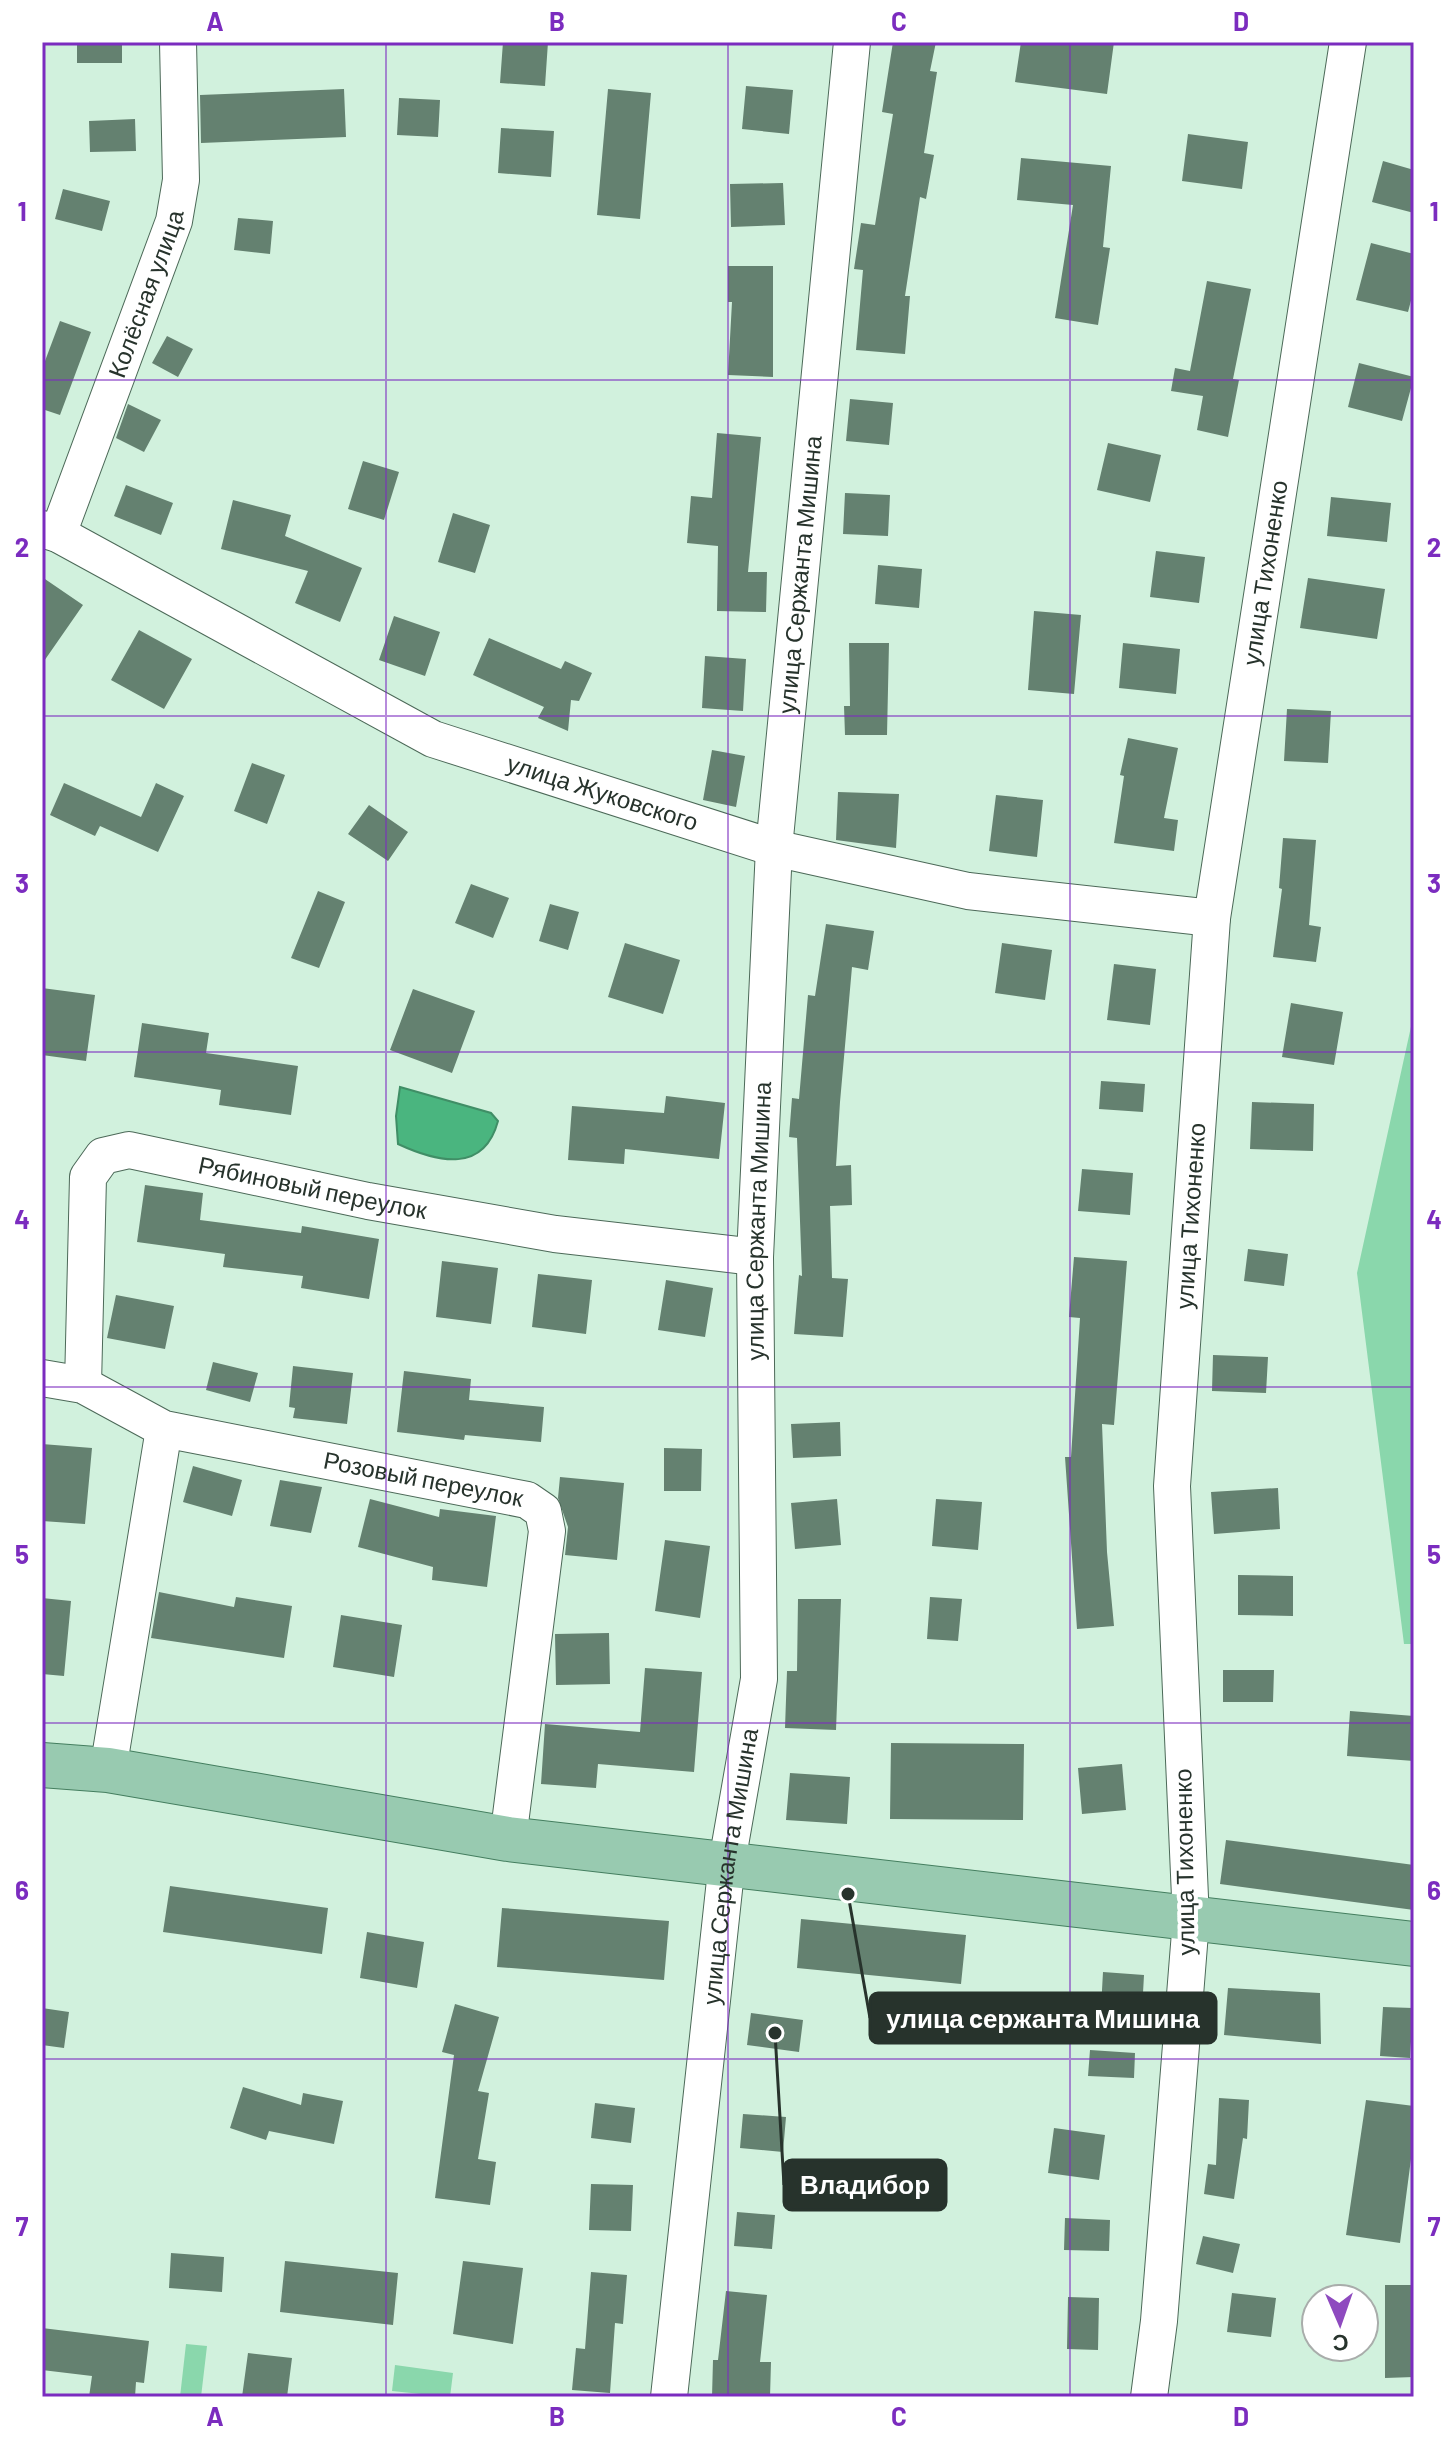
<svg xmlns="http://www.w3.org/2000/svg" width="1456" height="2439" viewBox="0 0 1456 2439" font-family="Barlow,sans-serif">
<rect width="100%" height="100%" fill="#d1f1dd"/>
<path fill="#8ad7ac" d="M 1414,1013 L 1414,1644 L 1404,1644 L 1357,1273 Z
M 186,2344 L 207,2346 L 201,2397 L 180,2397 Z
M 395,2365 L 453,2373 L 450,2397 L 392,2391 Z"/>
<path fill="#4ab57f" stroke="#408e66" stroke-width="2" d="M 400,1087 L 491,1113 L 498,1121 C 484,1173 439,1163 398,1144 L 396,1116 Z"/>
<path fill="#648170" d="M 77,42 L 122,42 L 122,63 L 77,63 Z
M 503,42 L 548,42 L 545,86 L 500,83 Z
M 893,42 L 936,42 L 930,71 L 937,72 L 924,153 L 934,155 L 926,199 L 920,197 L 905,296 L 910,296 L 905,354 L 856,350 L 863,270 L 854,269 L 861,223 L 875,225 L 893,114 L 882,112 Z
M 1021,42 L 1114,42 L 1107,94 L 1015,82 Z
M 746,86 L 793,90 L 789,134 L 742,129 Z
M 344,89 L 346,137 L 201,143 L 200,95 Z
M 608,89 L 651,93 L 640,219 L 597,215 Z
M 399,98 L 440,100 L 438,137 L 397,135 Z
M 135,119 L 136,151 L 90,152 L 89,121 Z
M 501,128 L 554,131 L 551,177 L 498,173 Z
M 1188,134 L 1248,142 L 1242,189 L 1182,181 Z
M 1021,158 L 1111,166 L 1103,247 L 1110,248 L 1098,325 L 1055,318 L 1073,205 L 1017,200 Z
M 1383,161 L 1414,170 L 1414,213 L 1372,202 Z
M 783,183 L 785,225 L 731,227 L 730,184 Z
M 63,189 L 110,201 L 102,231 L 55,219 Z
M 238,218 L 273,221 L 270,254 L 234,250 Z
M 1371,243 L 1414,254 L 1414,289 L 1408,312 L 1356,300 Z
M 728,266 L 773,266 L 773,377 L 728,375 L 732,302 L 728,302 Z
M 1207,281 L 1251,289 L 1233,379 L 1239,380 L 1228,437 L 1197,430 L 1203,396 L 1171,391 L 1175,368 L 1190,371 Z
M 60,321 L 91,332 L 60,415 L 42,409 L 42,369 Z
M 167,336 L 193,349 L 178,377 L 152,363 Z
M 1359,363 L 1414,377 L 1402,421 L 1348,407 Z
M 850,399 L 893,403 L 889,445 L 846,441 Z
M 128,404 L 161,420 L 144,452 L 116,438 Z
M 717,433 L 761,437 L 748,572 L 767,572 L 766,612 L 717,611 L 718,546 L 687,543 L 691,496 L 712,498 Z
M 1108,443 L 1161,455 L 1150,502 L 1097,490 Z
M 363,461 L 399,472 L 384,520 L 348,509 Z
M 126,485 L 173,503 L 161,535 L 114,516 Z
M 845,493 L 890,495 L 888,536 L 843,534 Z
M 1331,497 L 1391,503 L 1387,542 L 1327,536 Z
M 233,500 L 291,515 L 285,536 L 362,568 L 340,622 L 295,603 L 308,571 L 221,549 Z
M 453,513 L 490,525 L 475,573 L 438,562 Z
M 1156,551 L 1205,557 L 1199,603 L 1150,597 Z
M 878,565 L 922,569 L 919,608 L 875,604 Z
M 42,577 L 83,605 L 42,664 Z
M 1308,578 L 1385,589 L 1377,639 L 1300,628 Z
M 1034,611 L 1081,615 L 1074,694 L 1028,690 Z
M 394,616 L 440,632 L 425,676 L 379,660 Z
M 139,630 L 192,659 L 164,709 L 111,680 Z
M 489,638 L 561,669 L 565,661 L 592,673 L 579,701 L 571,700 L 568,731 L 538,718 L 544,707 L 473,675 Z
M 849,643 L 889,643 L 887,735 L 845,735 L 844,706 L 850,706 Z
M 1123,643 L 1180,649 L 1176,694 L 1119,688 Z
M 705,656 L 746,659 L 743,711 L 702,708 Z
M 1287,709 L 1331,711 L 1328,763 L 1284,761 Z
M 1128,738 L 1178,748 L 1164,818 L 1178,820 L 1174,851 L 1114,843 L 1124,776 L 1120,775 Z
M 712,750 L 745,756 L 736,807 L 703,800 Z
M 252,763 L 285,775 L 267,824 L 234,811 Z
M 64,783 L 141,817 L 156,783 L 184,796 L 158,852 L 100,826 L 95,836 L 50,815 Z
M 838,792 L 899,794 L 896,848 L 836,840 Z
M 996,795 L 1043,800 L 1037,857 L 989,851 Z
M 369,805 L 408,832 L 388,861 L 348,834 Z
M 1283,838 L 1316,840 L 1309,925 L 1321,927 L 1316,962 L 1273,957 L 1282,889 L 1279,888 Z
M 471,884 L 509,898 L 493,938 L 455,923 Z
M 318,891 L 345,902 L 319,968 L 291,958 Z
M 550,904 L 579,912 L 568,950 L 539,941 Z
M 826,924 L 874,931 L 868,970 L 852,967 L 840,1102 L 836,1166 L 851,1165 L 852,1205 L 830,1206 L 832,1278 L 848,1279 L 843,1337 L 794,1334 L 799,1275 L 802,1276 L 797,1138 L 789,1137 L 792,1098 L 799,1099 L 808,995 L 815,996 Z
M 625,943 L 680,960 L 663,1014 L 608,997 Z
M 1002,943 L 1052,950 L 1045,1000 L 995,993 Z
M 1114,964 L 1156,969 L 1150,1025 L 1107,1020 Z
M 42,988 L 95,995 L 86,1061 L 42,1055 Z
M 413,989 L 475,1011 L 452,1073 L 390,1050 Z
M 1291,1003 L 1343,1012 L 1334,1065 L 1282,1057 Z
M 142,1023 L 209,1033 L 206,1053 L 298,1066 L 291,1115 L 219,1105 L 221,1090 L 134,1077 Z
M 1101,1081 L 1145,1084 L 1143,1112 L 1099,1109 Z
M 666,1096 L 725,1103 L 719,1159 L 625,1149 L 624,1164 L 568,1160 L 572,1106 L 664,1113 Z
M 1252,1102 L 1314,1104 L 1313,1151 L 1250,1149 Z
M 1082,1169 L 1133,1173 L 1130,1215 L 1078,1211 Z
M 145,1185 L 203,1193 L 200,1220 L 301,1233 L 302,1226 L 379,1239 L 369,1299 L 301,1288 L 303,1276 L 223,1267 L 225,1254 L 137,1242 Z
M 1248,1249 L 1288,1254 L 1284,1286 L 1244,1281 Z
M 1074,1257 L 1127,1261 L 1114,1425 L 1102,1424 L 1107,1552 L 1114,1626 L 1077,1629 L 1065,1457 L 1071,1457 L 1080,1318 L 1069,1317 Z
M 442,1261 L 498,1268 L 491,1324 L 436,1317 Z
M 538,1274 L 592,1280 L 586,1334 L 532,1327 Z
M 666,1280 L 713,1288 L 705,1337 L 658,1330 Z
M 116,1295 L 174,1306 L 165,1349 L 107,1338 Z
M 1213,1355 L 1268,1357 L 1266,1393 L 1212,1391 Z
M 213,1362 L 258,1373 L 250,1402 L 206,1390 Z
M 293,1366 L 353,1373 L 347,1424 L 293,1418 L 295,1408 L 289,1407 Z
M 404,1371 L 471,1379 L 469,1400 L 544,1407 L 541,1442 L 465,1435 L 464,1440 L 397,1432 Z
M 840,1422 L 841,1456 L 793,1458 L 791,1424 Z
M 42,1444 L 92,1448 L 85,1524 L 42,1521 Z
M 664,1448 L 702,1449 L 701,1491 L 664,1491 Z
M 193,1466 L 242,1480 L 232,1516 L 183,1502 Z
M 560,1477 L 624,1483 L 617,1560 L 565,1555 L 568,1527 L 558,1498 Z
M 280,1480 L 322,1487 L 311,1533 L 270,1526 Z
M 1278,1488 L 1280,1529 L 1214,1534 L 1211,1492 Z
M 370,1499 L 439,1517 L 440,1509 L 496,1516 L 487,1587 L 432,1580 L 433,1567 L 358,1547 Z
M 837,1499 L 841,1545 L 795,1549 L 791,1503 Z
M 936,1499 L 982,1502 L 978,1550 L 932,1546 Z
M 665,1540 L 710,1546 L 700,1618 L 655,1611 Z
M 1238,1575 L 1293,1576 L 1293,1616 L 1238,1615 Z
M 159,1592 L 234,1607 L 236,1597 L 292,1606 L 284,1658 L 151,1638 Z
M 930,1597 L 962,1599 L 958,1641 L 927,1639 Z
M 42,1598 L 71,1601 L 64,1676 L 42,1674 Z
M 798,1599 L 841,1599 L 836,1730 L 785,1728 L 787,1671 L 797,1671 Z
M 341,1615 L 402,1625 L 394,1677 L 333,1667 Z
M 609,1633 L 610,1684 L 556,1685 L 555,1634 Z
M 645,1668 L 702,1672 L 694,1772 L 598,1764 L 596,1788 L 541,1784 L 545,1724 L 640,1732 Z
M 1223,1670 L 1274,1670 L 1273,1702 L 1223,1702 Z
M 1350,1711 L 1414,1716 L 1414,1761 L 1347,1756 Z
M 891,1743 L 1024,1744 L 1023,1820 L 890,1819 Z
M 1122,1764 L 1126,1810 L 1082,1814 L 1078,1768 Z
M 790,1773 L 850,1777 L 847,1824 L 786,1820 Z
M 1226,1840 L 1414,1865 L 1414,1910 L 1220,1884 Z
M 170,1886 L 328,1908 L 322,1954 L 163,1932 Z
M 502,1908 L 669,1921 L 664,1980 L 497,1967 Z
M 801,1919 L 966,1935 L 961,1984 L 797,1968 Z
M 367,1932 L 424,1942 L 417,1988 L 360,1978 Z
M 1103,1972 L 1144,1975 L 1142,2011 L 1101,2008 Z
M 1228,1988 L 1320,1993 L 1321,2044 L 1224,2035 Z
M 455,2004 L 499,2017 L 478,2091 L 489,2093 L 478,2159 L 496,2162 L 490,2205 L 435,2198 L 454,2055 L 442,2052 Z
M 1383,2007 L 1413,2008 L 1410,2058 L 1380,2056 Z
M 42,2008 L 69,2012 L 64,2048 L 42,2045 Z
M 751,2013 L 803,2020 L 799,2052 L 747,2045 Z
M 1090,2050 L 1135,2053 L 1134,2078 L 1088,2076 Z
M 243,2087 L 301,2105 L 303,2093 L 343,2101 L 334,2144 L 269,2131 L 266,2140 L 230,2128 Z
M 1219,2098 L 1249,2100 L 1247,2139 L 1243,2138 L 1234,2199 L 1204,2194 L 1208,2164 L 1216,2165 Z
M 1366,2100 L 1414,2106 L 1414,2136 L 1400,2243 L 1346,2235 Z
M 595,2103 L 635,2108 L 631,2143 L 591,2138 Z
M 743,2114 L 786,2117 L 783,2152 L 740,2148 Z
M 1054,2128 L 1105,2135 L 1099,2180 L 1048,2173 Z
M 591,2184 L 633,2185 L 631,2231 L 589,2230 Z
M 737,2212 L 775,2215 L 772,2249 L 734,2246 Z
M 1065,2218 L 1110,2220 L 1109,2251 L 1064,2250 Z
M 1203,2236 L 1240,2244 L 1233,2273 L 1196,2264 Z
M 171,2253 L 224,2257 L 222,2292 L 169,2288 Z
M 285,2261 L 398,2273 L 393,2325 L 280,2312 Z
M 463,2261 L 523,2268 L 513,2344 L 453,2334 Z
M 591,2272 L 627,2275 L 623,2324 L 615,2323 L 610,2393 L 572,2390 L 576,2348 L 585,2349 Z
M 1385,2285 L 1414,2285 L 1414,2377 L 1385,2378 Z
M 726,2291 L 767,2295 L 760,2362 L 771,2362 L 770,2397 L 712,2397 L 713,2360 L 718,2360 Z
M 1232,2293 L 1276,2298 L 1271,2337 L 1227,2332 Z
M 1068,2297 L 1099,2298 L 1098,2350 L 1067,2349 Z
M 42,2328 L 149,2341 L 144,2383 L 136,2382 L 135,2397 L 89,2397 L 92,2376 L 42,2370 Z
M 248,2353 L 292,2358 L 287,2397 L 242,2397 Z"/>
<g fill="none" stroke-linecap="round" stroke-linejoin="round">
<defs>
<g id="minor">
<path id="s1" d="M 42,529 L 58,534 L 433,739 L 774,848 L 968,891 L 1212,918"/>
<path id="s2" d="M 58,534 L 174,221 L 181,180 L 178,42"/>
<path id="s3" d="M 42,1378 L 83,1385 L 164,1429 L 527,1500 L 543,1511 L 547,1531 L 508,1839"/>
<path id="s4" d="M 83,1385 L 88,1177 L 103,1156 L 129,1150 L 368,1201 L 555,1234 L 755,1257"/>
<path d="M 108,1770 L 164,1429"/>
<path id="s5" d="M 669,2397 L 727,1862 L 759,1679 L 755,1257 L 774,848 L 852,42"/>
<path id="s6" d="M 1149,2397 L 1159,2321 L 1191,1920 L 1172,1486 L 1212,918 L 1348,42"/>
</g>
<path id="major" d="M 42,1765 L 108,1770 L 508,1839 L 1414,1944"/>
</defs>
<use href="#minor" stroke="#4c6958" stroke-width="38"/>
<use href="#major" stroke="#447e5f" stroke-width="46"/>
<use href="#minor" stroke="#fff" stroke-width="36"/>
<use href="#major" stroke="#98cab0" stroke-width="44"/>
</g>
<path fill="none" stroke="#7b2cbf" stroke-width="2" stroke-opacity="0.55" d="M 386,42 L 386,2397M 728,42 L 728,2397M 1070,42 L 1070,2397M 42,380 L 1414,380M 42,716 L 1414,716M 42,1052 L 1414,1052M 42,1387 L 1414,1387M 42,1723 L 1414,1723M 42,2059 L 1414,2059"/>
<g text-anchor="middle" stroke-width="8" stroke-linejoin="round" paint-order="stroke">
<g font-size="24" fill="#27332c" stroke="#fff">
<text dy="8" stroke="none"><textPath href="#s2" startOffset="256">Колёсная улица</textPath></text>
<text dy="8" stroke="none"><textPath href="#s6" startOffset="1832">улица Тихоненко</textPath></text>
<text dy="8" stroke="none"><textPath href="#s5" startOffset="1830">улица Сержанта Мишина</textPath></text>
<text dy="8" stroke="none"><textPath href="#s1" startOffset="622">улица Жуковского</textPath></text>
<text dy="8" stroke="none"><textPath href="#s4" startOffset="448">Рябиновый переулок</textPath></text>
<text dy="8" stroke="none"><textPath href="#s6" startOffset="1184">улица Тихоненко</textPath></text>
<text dy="8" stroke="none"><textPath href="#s5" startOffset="1182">улица Сержанта Мишина</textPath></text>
<text dy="8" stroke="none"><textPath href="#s3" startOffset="398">Розовый переулок</textPath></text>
<text transform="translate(1185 1862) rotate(-91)" y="8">улица Тихоненко</text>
<text dy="8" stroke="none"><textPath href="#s5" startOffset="534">улица Сержанта Мишина</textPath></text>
</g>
</g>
<path fill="none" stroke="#27332c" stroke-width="3" d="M848 1894L870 2018M775 2033L784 2185"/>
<g fill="#27332c" stroke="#fff" stroke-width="3">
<circle cx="848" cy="1894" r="8"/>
<circle cx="775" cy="2033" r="8"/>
</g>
<g fill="#27332c" stroke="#27332c" stroke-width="3">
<rect x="870" y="1993" width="346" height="50" rx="8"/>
<rect x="784" y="2160" width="162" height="50" rx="8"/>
</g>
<g font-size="26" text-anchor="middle" font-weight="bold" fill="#fff">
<text x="1043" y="2028">улица cержанта Мишина</text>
<text x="865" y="2194">Владибор</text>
</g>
<rect width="1456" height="2439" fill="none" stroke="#ffffff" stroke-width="88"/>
<g transform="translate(1340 2323) rotate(178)"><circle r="38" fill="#ffffff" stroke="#a9adab" stroke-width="2"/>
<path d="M0-6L14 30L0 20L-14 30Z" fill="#8e4abf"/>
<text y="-12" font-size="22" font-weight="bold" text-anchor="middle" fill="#27332c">С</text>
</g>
<rect x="44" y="44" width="1368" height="2351" fill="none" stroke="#7b2cbf" stroke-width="3"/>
<g font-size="26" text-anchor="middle" font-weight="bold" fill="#7b2cbf">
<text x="215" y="31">A</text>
<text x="557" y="31">B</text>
<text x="899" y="31">C</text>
<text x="1241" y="31">D</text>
<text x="22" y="221">1</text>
<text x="1434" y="221">1</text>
<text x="22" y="557">2</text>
<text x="1434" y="557">2</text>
<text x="22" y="893">3</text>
<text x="1434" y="893">3</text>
<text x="22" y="1229">4</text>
<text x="1434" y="1229">4</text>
<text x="22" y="1564">5</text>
<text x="1434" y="1564">5</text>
<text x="22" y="1900">6</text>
<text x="1434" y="1900">6</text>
<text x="22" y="2236">7</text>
<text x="1434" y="2236">7</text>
<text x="215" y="2426">A</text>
<text x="557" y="2426">B</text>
<text x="899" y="2426">C</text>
<text x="1241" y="2426">D</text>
</g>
</svg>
